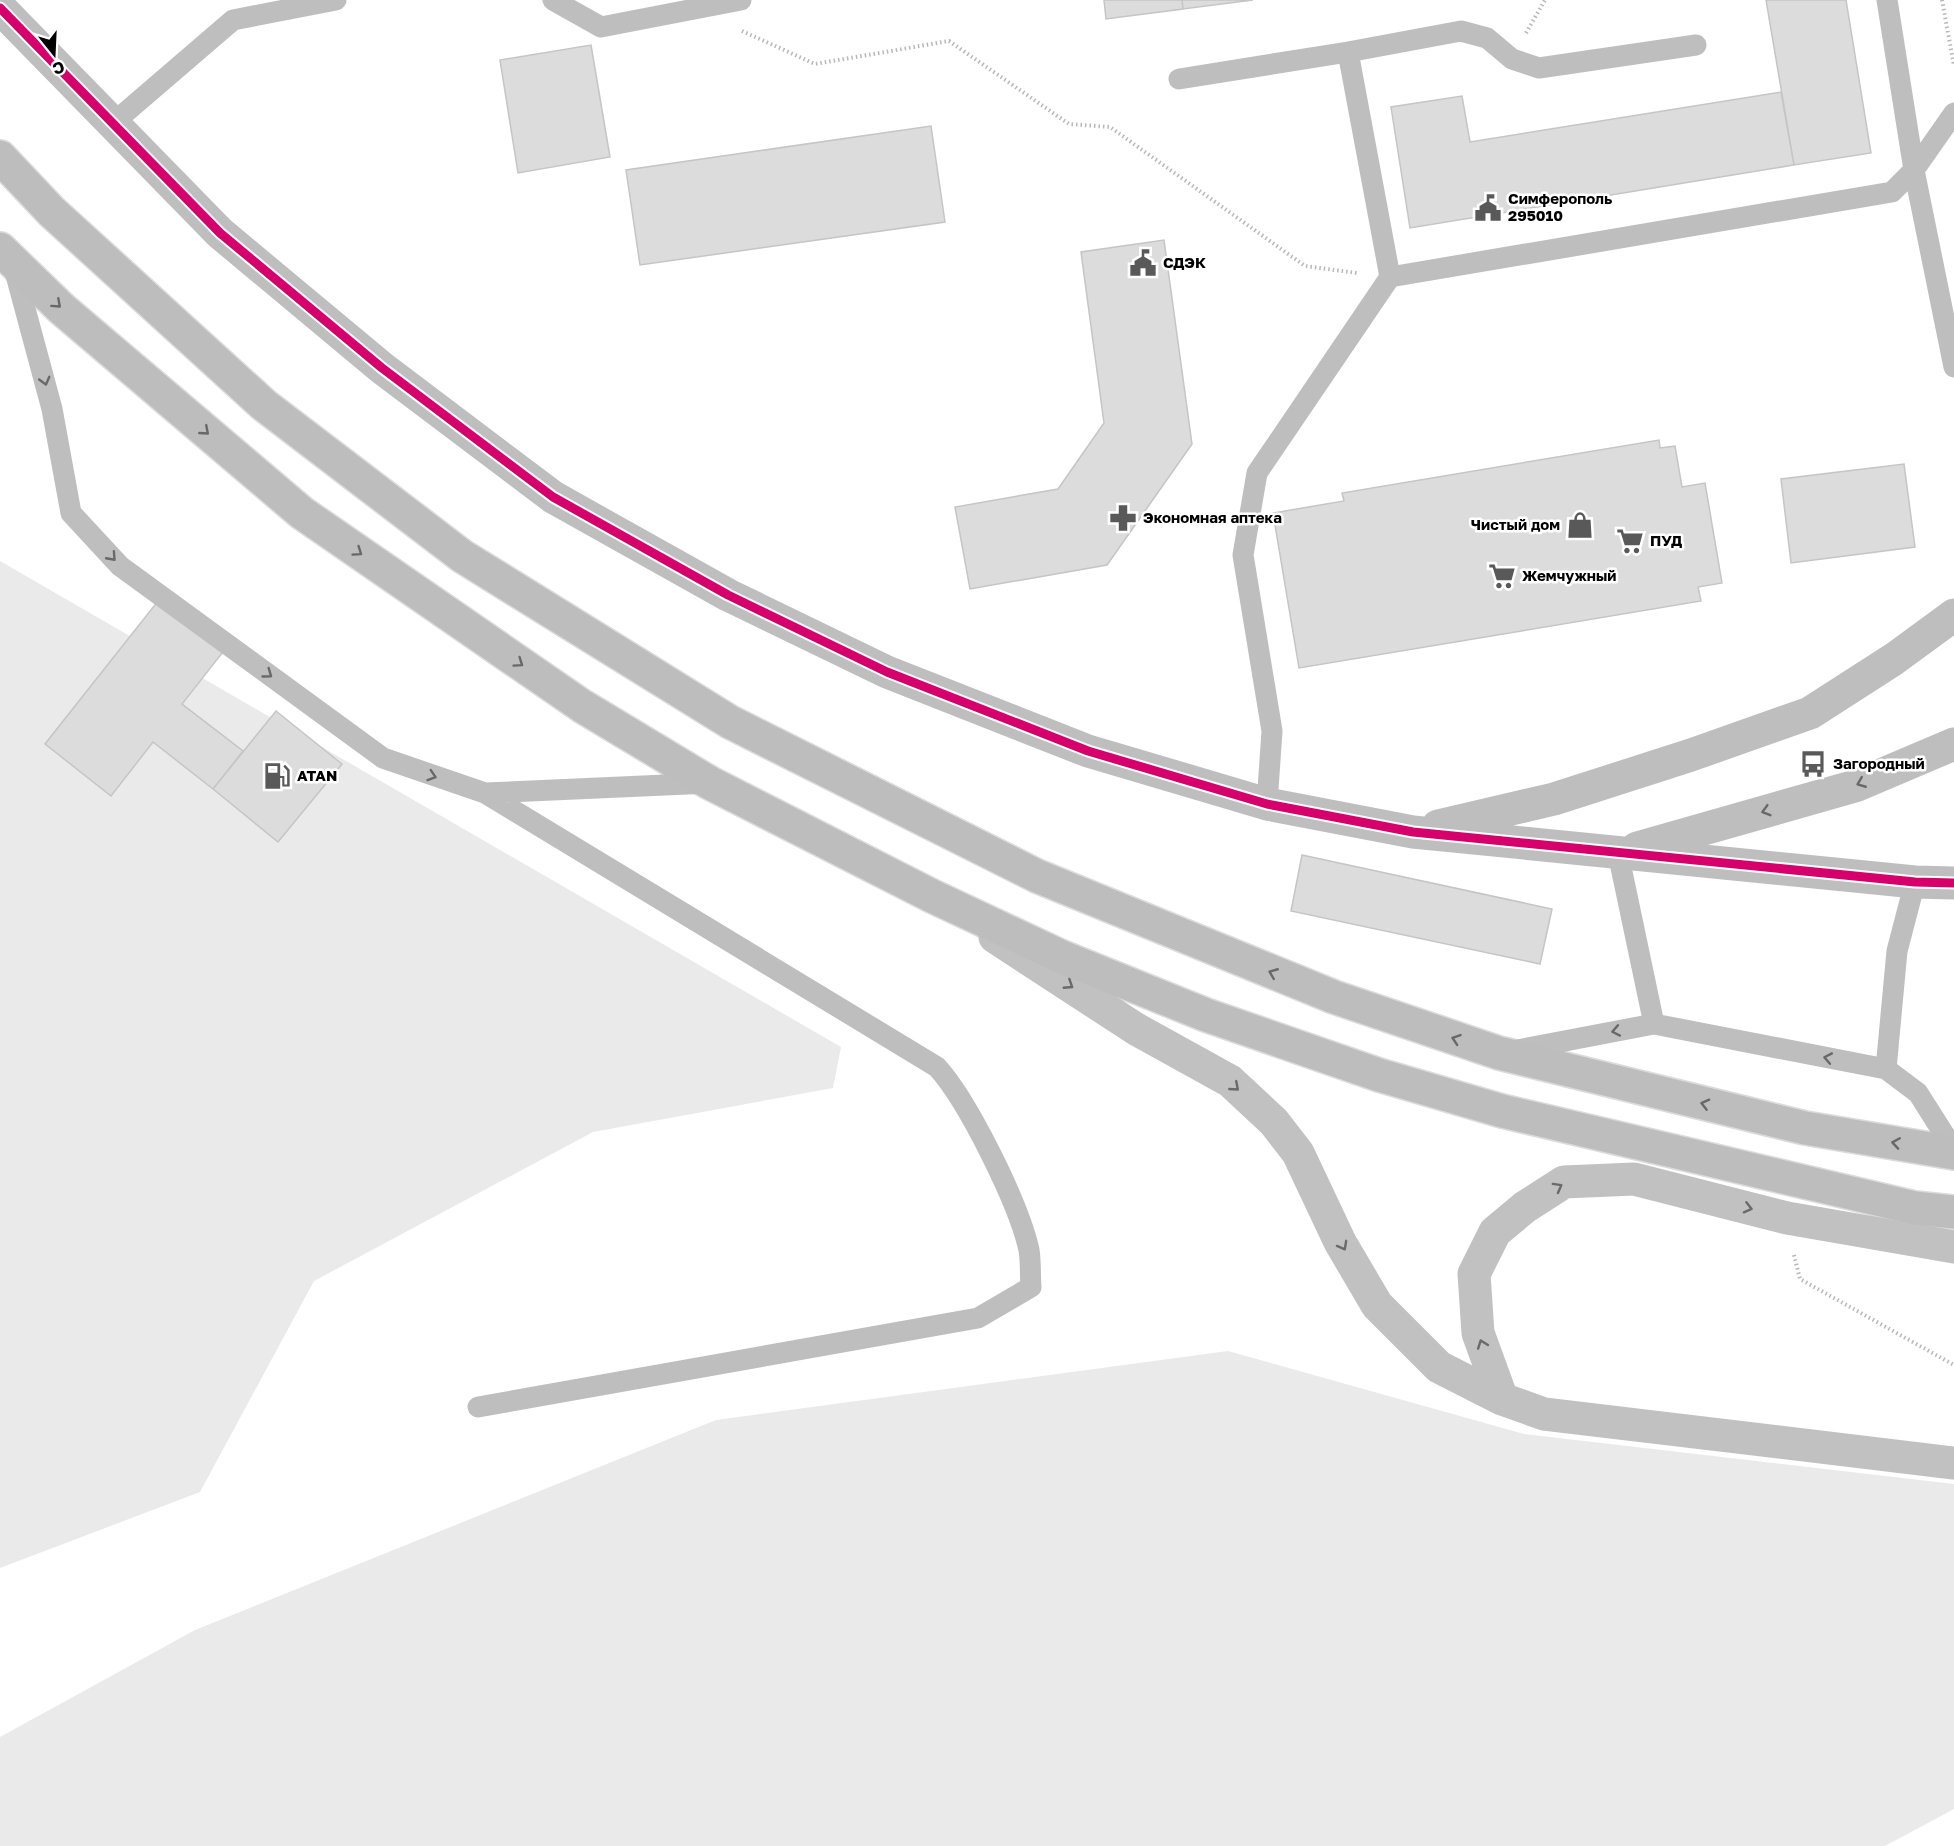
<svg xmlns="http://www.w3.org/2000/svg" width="1954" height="1846" viewBox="0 0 1954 1846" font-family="'Golos Text',sans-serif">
<rect width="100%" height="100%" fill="#fff"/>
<path fill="#eaeaea" d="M 0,561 L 841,1047 L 833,1088 L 593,1132 L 314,1281 L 200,1492 L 0,1568 Z
M 1228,1351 L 1524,1434 L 1954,1484 L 1954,1809 L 1885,1846 L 0,1846 L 0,1737 L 195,1630 L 716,1420 Z"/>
<path fill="#dcdcdc" stroke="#c5c5c5" stroke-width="1.5" d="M 1104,0 L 1182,0 L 1183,9 L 1106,19 Z
M 1182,0 L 1253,0 L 1183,9 Z
M 1766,0 L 1846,0 L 1871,153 L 1794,165 Z
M 591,45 L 610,157 L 518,173 L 500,60 Z
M 1781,92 L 1794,165 L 1410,228 L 1391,107 L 1462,96 L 1470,142 Z
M 931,126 L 945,222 L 640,265 L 626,170 Z
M 1164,240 L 1192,444 L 1107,565 L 970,589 L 955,507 L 1058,489 L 1104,423 L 1081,252 Z
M 1659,440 L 1660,448 L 1675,446 L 1682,487 L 1705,483 L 1722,583 L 1698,587 L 1701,601 L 1299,668 L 1273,513 L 1344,501 L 1342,493 Z
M 1904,464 L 1915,547 L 1791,563 L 1781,479 Z
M 158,601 L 223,652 L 182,704 L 243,751 L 213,789 L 153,742 L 111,796 L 45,744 Z
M 276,711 L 342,764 L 278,842 L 213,789 Z
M 1302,855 L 1552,909 L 1540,964 L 1291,911 Z"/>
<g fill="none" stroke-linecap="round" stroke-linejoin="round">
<defs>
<path id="primary" d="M 0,157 L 52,212 L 264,405 L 462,556 L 730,722 L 1037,876 L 1334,997 L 1499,1053 L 1805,1128 L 1954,1153
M 0,249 L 62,309 L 302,513 L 582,706 L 710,783 L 932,896 L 1062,957 L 1206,1015 L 1379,1075 L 1502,1111 L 1915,1208 L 1954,1212"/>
</defs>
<use href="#primary" stroke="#dbdbdb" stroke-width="36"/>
<path stroke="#b8b8b8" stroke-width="4" stroke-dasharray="1.5 3" stroke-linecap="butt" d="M 1942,0 L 1954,66
M 742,31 L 815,64 L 949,41 L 1069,124 L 1110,127 L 1305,266 L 1357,273
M 1526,33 L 1545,0
M 1794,1255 L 1800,1279 L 1954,1365"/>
<path stroke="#bebebe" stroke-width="21" d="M 553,0 L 601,27 L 741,0
M 1887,0 L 1914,170 L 1954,367
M 1348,52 L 1461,31 L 1487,38 L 1512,59 L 1539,68 L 1696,45
M 1179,79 L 1348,52 L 1390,277
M 112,124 L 233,20 L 336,0
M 13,264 L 52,409 L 71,513 L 120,566 L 383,758 L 485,793 L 710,783
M 1267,804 L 1272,731 L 1243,555 L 1257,473 L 1390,277 L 1892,192 L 1914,170 L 1954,113
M 1618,853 L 1654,1024
M 1512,1051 L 1654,1024 L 1886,1069 L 1918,1093 L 1954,1150
M 1886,1069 L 1897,951 L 1915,882
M 478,1407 L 978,1318 L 1031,1287 C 1030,1275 1031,1262 1029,1250 C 1019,1204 968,1101 937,1067 L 485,793"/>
<path stroke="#bebebe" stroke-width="33" d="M 0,8 L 220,233 L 382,368 L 553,497 L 728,595 L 887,672 L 1088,751 L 1267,804 L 1413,832 L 1915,882 L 1954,883
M 1438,826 L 1554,799 L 1691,755 L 1810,713 L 1894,659 L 1954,615
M 1637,848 L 1855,786 L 1954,744"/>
<path stroke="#c1c1c1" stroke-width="33" d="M 995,937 L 1136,1029 L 1230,1081 L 1274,1122 L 1298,1153 L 1340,1242 L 1377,1305 L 1439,1367 L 1502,1399 L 1544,1414 L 1954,1463
M 1502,1399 L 1478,1333 L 1474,1274 L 1495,1232 L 1525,1207 L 1564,1182 L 1634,1179 L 1787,1218 L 1954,1247"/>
<use href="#primary" stroke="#bdbdbd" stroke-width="33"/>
<defs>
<path id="cycleway" d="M 0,8 L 220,233 L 382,368 L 553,497 L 728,595 L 887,672 L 1088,751 L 1267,804 L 1413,832 L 1915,882 L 1954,883"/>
</defs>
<use href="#cycleway" stroke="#fff" stroke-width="13"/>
<use href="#cycleway" stroke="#d6006c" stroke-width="9"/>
</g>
<defs><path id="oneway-chevron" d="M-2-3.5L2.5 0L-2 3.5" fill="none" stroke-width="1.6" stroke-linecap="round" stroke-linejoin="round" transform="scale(1.5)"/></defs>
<g stroke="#686868">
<use href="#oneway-chevron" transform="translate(57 304) rotate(42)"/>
<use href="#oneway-chevron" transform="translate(45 381) rotate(75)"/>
<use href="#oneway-chevron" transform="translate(205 431) rotate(41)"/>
<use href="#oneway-chevron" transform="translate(358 552) rotate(35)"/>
<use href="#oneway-chevron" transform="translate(112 557) rotate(48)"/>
<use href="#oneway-chevron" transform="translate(519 663) rotate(35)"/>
<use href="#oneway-chevron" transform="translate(268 674) rotate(36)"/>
<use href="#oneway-chevron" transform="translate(432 776) rotate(18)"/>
<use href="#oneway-chevron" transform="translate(1861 783) rotate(158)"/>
<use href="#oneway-chevron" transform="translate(1766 811) rotate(164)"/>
<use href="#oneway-chevron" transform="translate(1273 973) rotate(-158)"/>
<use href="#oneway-chevron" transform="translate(1616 1031) rotate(169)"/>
<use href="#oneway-chevron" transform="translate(1456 1039) rotate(-161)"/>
<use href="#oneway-chevron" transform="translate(1828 1058) rotate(-169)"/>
<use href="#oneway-chevron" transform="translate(1705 1104) rotate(-166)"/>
<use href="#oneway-chevron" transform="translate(1896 1143) rotate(-171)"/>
</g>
<g stroke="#6a6a6a">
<use href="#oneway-chevron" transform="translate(1069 985) rotate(33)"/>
<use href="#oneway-chevron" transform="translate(1235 1087) rotate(41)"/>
<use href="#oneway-chevron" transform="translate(1558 1187) rotate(-29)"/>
<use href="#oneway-chevron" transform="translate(1748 1208) rotate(14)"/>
<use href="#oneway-chevron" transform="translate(1343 1246) rotate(61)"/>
<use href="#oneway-chevron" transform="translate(1482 1344) rotate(-110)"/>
</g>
<defs>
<symbol id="civic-bare" viewBox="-9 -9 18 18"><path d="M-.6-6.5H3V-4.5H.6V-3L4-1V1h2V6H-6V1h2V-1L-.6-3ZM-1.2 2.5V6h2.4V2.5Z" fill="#595959" stroke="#fff" stroke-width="2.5" paint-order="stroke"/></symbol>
<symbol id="pharmacy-bare" viewBox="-9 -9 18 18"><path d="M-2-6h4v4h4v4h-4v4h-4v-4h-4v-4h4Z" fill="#595959" stroke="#fff" stroke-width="2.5" paint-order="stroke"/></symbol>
<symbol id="shop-bare" viewBox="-9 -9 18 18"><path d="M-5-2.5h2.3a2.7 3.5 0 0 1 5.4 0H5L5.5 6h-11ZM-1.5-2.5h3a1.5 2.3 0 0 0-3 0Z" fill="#595959" stroke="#fff" stroke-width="2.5" paint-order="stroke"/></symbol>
<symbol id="supermarket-bare" viewBox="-9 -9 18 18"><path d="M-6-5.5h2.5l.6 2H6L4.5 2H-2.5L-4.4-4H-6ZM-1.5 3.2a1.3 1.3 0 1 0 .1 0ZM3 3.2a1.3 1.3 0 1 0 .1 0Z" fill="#595959" stroke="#fff" stroke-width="2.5" paint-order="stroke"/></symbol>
<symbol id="bus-bare" viewBox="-9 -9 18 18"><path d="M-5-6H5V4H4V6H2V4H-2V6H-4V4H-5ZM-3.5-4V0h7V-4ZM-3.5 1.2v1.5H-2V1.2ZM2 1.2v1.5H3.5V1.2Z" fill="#595959" stroke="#fff" stroke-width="2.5" paint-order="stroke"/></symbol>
<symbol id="fuel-bare" viewBox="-9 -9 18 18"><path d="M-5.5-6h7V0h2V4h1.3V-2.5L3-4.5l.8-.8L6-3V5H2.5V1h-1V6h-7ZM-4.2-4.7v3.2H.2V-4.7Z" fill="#595959" stroke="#fff" stroke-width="2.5" paint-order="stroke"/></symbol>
</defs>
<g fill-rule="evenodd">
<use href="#civic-bare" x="1469" y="189" width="38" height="38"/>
<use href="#civic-bare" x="1124" y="244" width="38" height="38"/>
<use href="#pharmacy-bare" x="1104" y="499" width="38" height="38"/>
<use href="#shop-bare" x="1561" y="506" width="38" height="38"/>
<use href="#supermarket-bare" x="1611" y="522" width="38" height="38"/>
<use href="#supermarket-bare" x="1483" y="557" width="38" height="38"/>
<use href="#bus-bare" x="1794" y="745" width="38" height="38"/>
<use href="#fuel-bare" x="258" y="757" width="38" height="38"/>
</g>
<g text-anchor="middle" stroke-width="5" stroke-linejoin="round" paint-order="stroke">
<g font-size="15" font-weight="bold" fill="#000" stroke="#fff" text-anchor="start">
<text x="1508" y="204">Симферополь<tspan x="1508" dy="17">295010</tspan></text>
<text x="1163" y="268">СДЭК</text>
<text x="1143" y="523">Экономная аптека</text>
<text x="1560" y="530" text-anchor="end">Чистый дом</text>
<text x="1650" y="546">ПУД</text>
<text x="1522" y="581">Жемчужный</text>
<text x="1833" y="769">Загородный</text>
<text x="297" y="781">ATAN</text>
</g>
</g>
<g transform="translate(54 54) rotate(162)" stroke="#ffffff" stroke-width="4.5" paint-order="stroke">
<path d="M0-4.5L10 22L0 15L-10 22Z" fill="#000000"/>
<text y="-9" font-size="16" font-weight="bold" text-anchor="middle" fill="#000000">С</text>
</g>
</svg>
